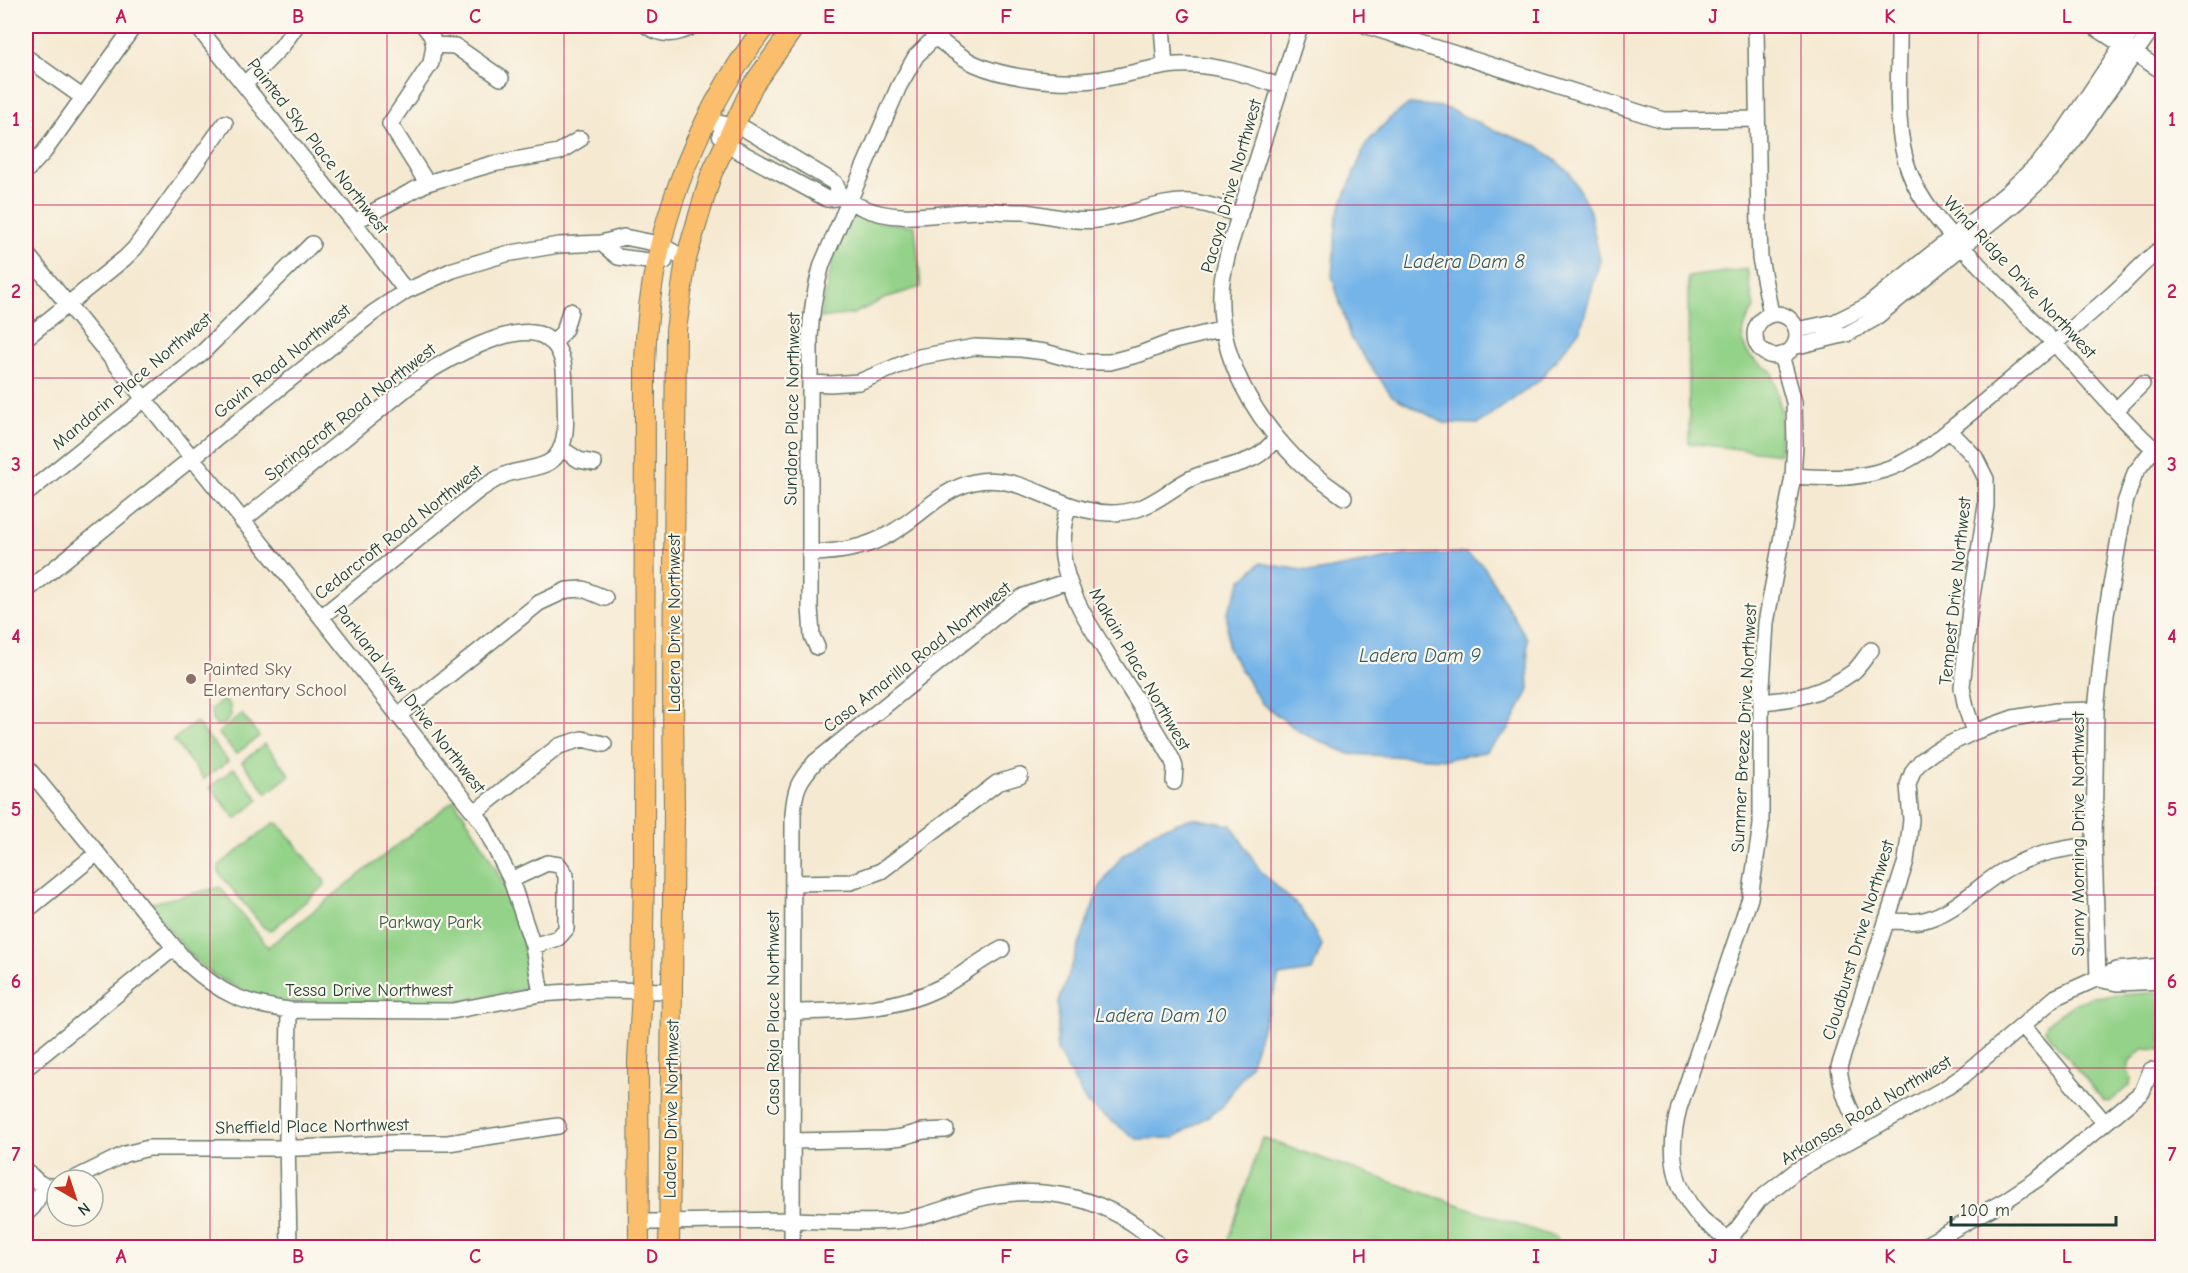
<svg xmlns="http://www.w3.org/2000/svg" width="2188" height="1273" viewBox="0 0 2188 1273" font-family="'Comic Neue',sans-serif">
<rect width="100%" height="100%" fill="#fbf7ec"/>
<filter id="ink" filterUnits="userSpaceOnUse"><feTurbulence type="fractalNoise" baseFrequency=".0167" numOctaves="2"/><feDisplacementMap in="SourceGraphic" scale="12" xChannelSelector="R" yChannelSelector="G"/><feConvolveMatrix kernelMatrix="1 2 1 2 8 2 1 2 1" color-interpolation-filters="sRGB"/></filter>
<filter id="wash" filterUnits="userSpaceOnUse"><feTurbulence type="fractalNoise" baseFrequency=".008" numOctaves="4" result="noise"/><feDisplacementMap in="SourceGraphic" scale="24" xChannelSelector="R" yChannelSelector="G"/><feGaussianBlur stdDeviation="1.35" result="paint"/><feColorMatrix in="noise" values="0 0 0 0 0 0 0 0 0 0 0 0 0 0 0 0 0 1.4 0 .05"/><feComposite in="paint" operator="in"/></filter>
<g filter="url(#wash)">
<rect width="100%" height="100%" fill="#f5e9d1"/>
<path fill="#93d288" stroke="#59885e" stroke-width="1.5" d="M 853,215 L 880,222 L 915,226 L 921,287 L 888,297 L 853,314 L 820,318 L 833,259 Z
M 1747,269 L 1754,308 C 1743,326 1735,345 1756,361 C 1761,365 1767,368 1772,372 L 1781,409 L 1780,454 L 1689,443 L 1688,277 Z
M 222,700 L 226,701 L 230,706 L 231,716 L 223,725 L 216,725 L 212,720 L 211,709 Z
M 242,714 L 259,736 L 236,754 L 218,733 Z
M 196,722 L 228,761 L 204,779 L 173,740 Z
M 265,744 L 290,775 L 267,793 L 242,762 Z
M 234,768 L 259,800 L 236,819 L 210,787 Z
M 454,800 C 479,837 503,876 517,920 C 524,942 528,966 532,988 L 448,1003 L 283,1001 L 250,994 L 212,974 L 196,961 L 148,904 L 220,887 L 268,947 Z
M 274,823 L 279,824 L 324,880 L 325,885 L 273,929 L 269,930 L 264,928 L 219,873 L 219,866 L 222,863 Z
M 2162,992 L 2162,1050 L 2142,1049 L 2130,1061 L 2128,1070 L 2131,1079 L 2129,1085 L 2110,1102 L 2104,1101 L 2049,1036 L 2045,1030 L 2047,1023 L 2074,1004 L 2092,997 Z
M 1262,1138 L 1557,1238 L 1554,1247 L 1226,1247 Z"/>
<path fill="#75b4e8" stroke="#4a788e" stroke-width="1.5" d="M 1409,104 L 1444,107 L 1489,128 L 1538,146 L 1569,172 L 1589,208 L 1600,260 L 1581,328 L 1539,381 L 1478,424 L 1444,423 L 1392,396 L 1350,337 L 1332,276 L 1337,215 L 1366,144 L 1388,120 Z
M 1466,553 L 1483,565 L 1527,639 L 1529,690 L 1509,729 L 1485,752 L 1447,759 L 1349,754 L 1300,732 L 1261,703 L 1228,648 L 1227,613 L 1242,580 L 1260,563 L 1315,572 L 1405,555 Z
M 1192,818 L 1231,825 L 1261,872 L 1300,908 L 1322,945 L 1312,971 L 1279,976 L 1251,1063 L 1222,1107 L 1174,1138 L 1137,1139 L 1087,1104 L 1057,1050 L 1059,1002 L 1099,888 L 1120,858 L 1154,831 Z"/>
</g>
<g filter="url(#ink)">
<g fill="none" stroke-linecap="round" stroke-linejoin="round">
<defs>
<path id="minor" d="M 197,26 L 354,222 L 406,291
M 424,26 L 431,35 L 434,45 L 455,46 L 501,78
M 647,26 C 663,37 676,35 693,26
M 1162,26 L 1165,66
M 1300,26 L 1229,248 C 1226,263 1221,278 1221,293 C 1218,356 1254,417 1297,460 C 1311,474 1328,485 1344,497
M 1367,26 L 1663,120 L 1757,119
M 1756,26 L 1759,229 L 1760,258 L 1771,314
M 1899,26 C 1900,71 1893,128 1909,171 C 1922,208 1953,237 1979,265 C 2004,291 2030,318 2055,344 C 2090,381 2123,422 2162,456
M 2093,26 L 2162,71
M 934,36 C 947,46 960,57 975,64 C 1006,78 1059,84 1093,80 C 1122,77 1149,67 1178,65 C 1213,63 1248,75 1280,86
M 26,57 L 82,97
M 245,84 L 282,46 L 296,26
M 706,120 L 745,129 L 835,183 C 837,187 839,192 841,195 C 846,201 854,204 861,207 C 906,227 949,208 996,211 C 1006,212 1015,212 1024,212 C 1048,214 1072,223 1097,220 C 1129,217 1158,200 1191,202 C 1208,203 1224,210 1240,215
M 720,135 L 733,148 L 827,199 L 842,197
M 26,171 L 44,152 L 134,26
M 427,183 L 390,124 L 431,63 L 434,45
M 354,222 L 427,183 L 492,164 L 559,152 L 580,139
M 601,243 L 618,257 L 656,262 L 665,261
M 26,253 L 321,617 L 482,822 L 511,880 L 533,946 L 541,994
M1755 335a21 21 0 1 1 42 0a21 21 0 1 1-42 0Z
M 1797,330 L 1835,322 L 1867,306 L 2007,193 L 2040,162 L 2063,133 L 2135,26
M 26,338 L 125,258 L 135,248 L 225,123
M 1793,347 L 1847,334 L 1874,319 L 2018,201 L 2050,171 L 2074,140 L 2154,26
M 811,383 L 830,384 L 859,382 L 919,357 L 975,347 L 1021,349 L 1045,352 L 1081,362 L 1110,362 L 1140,354 L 1174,341 L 1224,329
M 2116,410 L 2142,384
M 1949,430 L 1975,457 L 1986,479 L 1986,506 L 1970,609 L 1962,687 L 1966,708 L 1974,732
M 562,449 L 579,460 L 594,463
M 1793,476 C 1823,478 1854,480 1884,470 C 1915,461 1943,435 1968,415 C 2015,376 2063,337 2109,297 C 2128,281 2142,262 2162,248
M 26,494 L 203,352 L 312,244
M 1069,505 C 1062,525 1060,547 1065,568 C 1072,598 1089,624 1105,650 C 1127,686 1152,722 1172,759 L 1175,767 L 1174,782
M 242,521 L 423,375 C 448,359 508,325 538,334 C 544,335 549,340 554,344
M 811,553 C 841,552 867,548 893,532 C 922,515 940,490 974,482 C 1015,473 1049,502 1087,510 C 1103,514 1121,514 1137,509 C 1157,503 1173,487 1192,478 C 1213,468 1241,467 1260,454 C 1267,449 1272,443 1277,438
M 26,591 L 373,313 L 406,291 L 453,270 L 506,254 L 559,245 L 601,243 L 624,237 L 659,244 L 686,259
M 321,617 L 479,490 C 488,484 497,478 507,474 C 532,466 558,471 564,438 C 567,425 565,410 565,396 C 564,377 567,360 554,344 L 565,329 L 570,311
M 817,647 L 812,636 L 810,607 L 810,338 C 811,312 815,289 822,264 L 899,86 L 916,56 L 946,26
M 1761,702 C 1796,699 1823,694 1853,672 C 1860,666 1865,657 1871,650
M 398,716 L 539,603 L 567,590 L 583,589 L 605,598
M 26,766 L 187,963 C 221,994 244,1004 289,1010 L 452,1011 L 541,994 L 595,990 L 672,991
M 475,812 L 559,746 L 582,739 L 604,744
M 511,880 L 547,863 L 559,865 L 566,875 L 566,929 L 558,938 L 533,946
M 793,883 L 851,882 L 881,871 L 997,783 L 1020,776
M 26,911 L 96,854
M 1888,921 C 1899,921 1913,923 1924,920 C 1958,912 1980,882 2010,867 C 2037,853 2063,848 2094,845
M 2098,979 L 2094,845 L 2096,710 L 2106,615 L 2125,503 L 2135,473 L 2154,448
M 2098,979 L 2117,983 L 2162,981
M 793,1012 C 845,1011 896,1011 943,986 C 964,974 980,960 1002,949
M 2023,1026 L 2105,1123
M 26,1068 L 174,948
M 1863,1134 C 1850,1110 1842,1095 1839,1067 L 1906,861 L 1911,820 L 1908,785 L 1913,771 L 1921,761 L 1935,751 L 1974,732 L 2013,718 L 2056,711 L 2096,710
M 792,1141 L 886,1139 L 902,1137 L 923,1131 L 946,1130
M 26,1171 L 38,1182 L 45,1186
M 72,1180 L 125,1154 L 149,1148 L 300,1148 L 392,1143 L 448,1143 L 558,1126
M 26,1214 L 33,1207 L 45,1186 L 57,1186
M 639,1222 C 690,1222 742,1220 794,1220 C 827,1221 860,1223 894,1221 C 921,1219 947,1207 973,1200 C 1041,1182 1111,1196 1162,1248
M 289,1248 L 287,1137 L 289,1010
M 792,1248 L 793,814 C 795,788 798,782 815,762 L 1010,605 L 1024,596 L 1068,581
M 1723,1248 L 1759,1200 L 1797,1170 L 1947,1087 L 1963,1076 L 2056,997 L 2116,970 L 2162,966
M 1740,1248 C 1728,1239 1714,1230 1703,1220 C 1671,1188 1668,1149 1679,1108 L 1750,898 L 1761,825 L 1761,702 L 1766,623 L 1793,476 L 1795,444 L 1794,402 L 1781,355
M 1920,1248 L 2006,1200 L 2039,1178 L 2142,1092 L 2151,1070
M 2156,1248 L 2162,1243"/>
<path id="major" d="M 639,1248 L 638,1061 L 642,991 L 644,866 L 645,364 C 647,242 692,122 765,26
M 669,1248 L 674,813 L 673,691 L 676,330 L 686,259 L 711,175 L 753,85 L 795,26"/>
</defs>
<use href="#minor" stroke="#6a796b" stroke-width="18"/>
<use href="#major" stroke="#6a796b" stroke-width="22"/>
<use href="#minor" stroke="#fff" stroke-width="15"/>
<use href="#major" stroke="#fabe6d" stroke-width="20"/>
</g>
</g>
<path fill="none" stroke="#c2185b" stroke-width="1.5" stroke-opacity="0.55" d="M 210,26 L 210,1248M 387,26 L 387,1248M 564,26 L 564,1248M 740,26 L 740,1248M 917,26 L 917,1248M 1094,26 L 1094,1248M 1271,26 L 1271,1248M 1448,26 L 1448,1248M 1624,26 L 1624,1248M 1801,26 L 1801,1248M 1978,26 L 1978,1248M 26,205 L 2162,205M 26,378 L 2162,378M 26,550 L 2162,550M 26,723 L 2162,723M 26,895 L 2162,895M 26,1068 L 2162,1068"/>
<circle fill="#8d6e63" stroke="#fbf7ec" stroke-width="2" cx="191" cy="679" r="6"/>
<g text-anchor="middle" stroke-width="4.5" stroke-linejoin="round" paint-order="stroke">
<g font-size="18" fill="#1f3d34" stroke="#fbf7ec">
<text transform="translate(318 146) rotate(52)" y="6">Painted Sky Place Northwest</text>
<text transform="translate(1231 186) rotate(-74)" y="6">Pacaya Drive Northwest</text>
<text transform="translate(2020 277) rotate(47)" y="6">Wind Ridge Drive Northwest</text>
<text transform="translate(282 361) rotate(-39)" y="6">Gavin Road Northwest</text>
<text transform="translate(132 381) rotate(-40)" y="6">Mandarin Place Northwest</text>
<text transform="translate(792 409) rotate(-89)" y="6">Sundoro Place Northwest</text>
<text transform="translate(350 412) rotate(-38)" y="6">Springcroft Road Northwest</text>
<text transform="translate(398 532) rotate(-38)" y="6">Cedarcroft Road Northwest</text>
<text transform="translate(1955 591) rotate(-84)" y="6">Tempest Drive Northwest</text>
<text transform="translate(674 623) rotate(-90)" y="6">Ladera Drive Northwest</text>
<text transform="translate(917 657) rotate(-38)" y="6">Casa Amarilla Road Northwest</text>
<text transform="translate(1140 669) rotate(60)" y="6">Makain Place Northwest</text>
<text transform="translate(410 699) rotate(52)" y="6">Parkland View Drive Northwest</text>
<text transform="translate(1744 728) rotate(-87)" y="6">Summer Breeze Drive Northwest</text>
<text transform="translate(2078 834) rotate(-90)" y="6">Sunny Morning Drive Northwest</text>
<text transform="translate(1858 940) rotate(-73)" y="6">Cloudburst Drive Northwest</text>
<text x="369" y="996">Tessa Drive Northwest</text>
<text transform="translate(773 1013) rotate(-90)" y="6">Casa Roja Place Northwest</text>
<text transform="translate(671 1109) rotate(-89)" y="6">Ladera Drive Northwest</text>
<text transform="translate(1866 1110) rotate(-31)" y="6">Arkansas Road Northwest</text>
<text transform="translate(312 1126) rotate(-1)" y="6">Sheffield Place Northwest</text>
</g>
<g font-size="18" fill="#785e54" stroke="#fbf7ec" text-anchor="start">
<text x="203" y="675">Painted Sky<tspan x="203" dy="21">Elementary School</tspan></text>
</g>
<g font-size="18" fill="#365b45" stroke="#fbf7ec">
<text x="430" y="928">Parkway Park</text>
</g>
<g font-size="20" font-style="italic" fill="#345b61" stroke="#fbf7ec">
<text x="1464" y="268">Ladera Dam 8</text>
<text x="1420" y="662">Ladera Dam 9</text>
<text x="1161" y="1022">Ladera Dam 10</text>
</g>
</g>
<rect width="2188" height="1273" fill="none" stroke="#fbf7ec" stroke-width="66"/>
<g transform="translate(75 1198) rotate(141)"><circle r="28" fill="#fbf7ec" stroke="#a3ada2" stroke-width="1.5"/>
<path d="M0-4.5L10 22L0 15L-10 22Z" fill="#c8321e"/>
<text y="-9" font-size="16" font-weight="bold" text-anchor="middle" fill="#1f3d34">N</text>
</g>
<path d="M1951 1216v9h165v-9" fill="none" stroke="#1f3d34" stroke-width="3"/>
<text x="1960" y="1216" font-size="18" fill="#1f3d34" stroke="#fbf7ec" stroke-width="4.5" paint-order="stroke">100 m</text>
<rect x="33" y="33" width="2122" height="1207" fill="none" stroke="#c2185b" stroke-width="2"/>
<g font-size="20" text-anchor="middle" font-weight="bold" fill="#c2185b">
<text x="121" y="23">A</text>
<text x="298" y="23">B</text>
<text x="475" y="23">C</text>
<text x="652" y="23">D</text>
<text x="829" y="23">E</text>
<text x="1006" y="23">F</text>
<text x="1182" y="23">G</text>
<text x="1359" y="23">H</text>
<text x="1536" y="23">I</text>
<text x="1713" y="23">J</text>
<text x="1890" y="23">K</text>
<text x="2067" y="23">L</text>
<text x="16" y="126">1</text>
<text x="2172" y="126">1</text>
<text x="16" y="298">2</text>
<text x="2172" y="298">2</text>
<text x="16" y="471">3</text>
<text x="2172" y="471">3</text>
<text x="16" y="643">4</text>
<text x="2172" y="643">4</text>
<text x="16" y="816">5</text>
<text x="2172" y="816">5</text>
<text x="16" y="988">6</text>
<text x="2172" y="988">6</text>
<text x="16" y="1161">7</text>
<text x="2172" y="1161">7</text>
<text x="121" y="1263">A</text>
<text x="298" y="1263">B</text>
<text x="475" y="1263">C</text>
<text x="652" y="1263">D</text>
<text x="829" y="1263">E</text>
<text x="1006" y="1263">F</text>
<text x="1182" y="1263">G</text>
<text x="1359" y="1263">H</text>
<text x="1536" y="1263">I</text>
<text x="1713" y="1263">J</text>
<text x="1890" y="1263">K</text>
<text x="2067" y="1263">L</text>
</g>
</svg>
